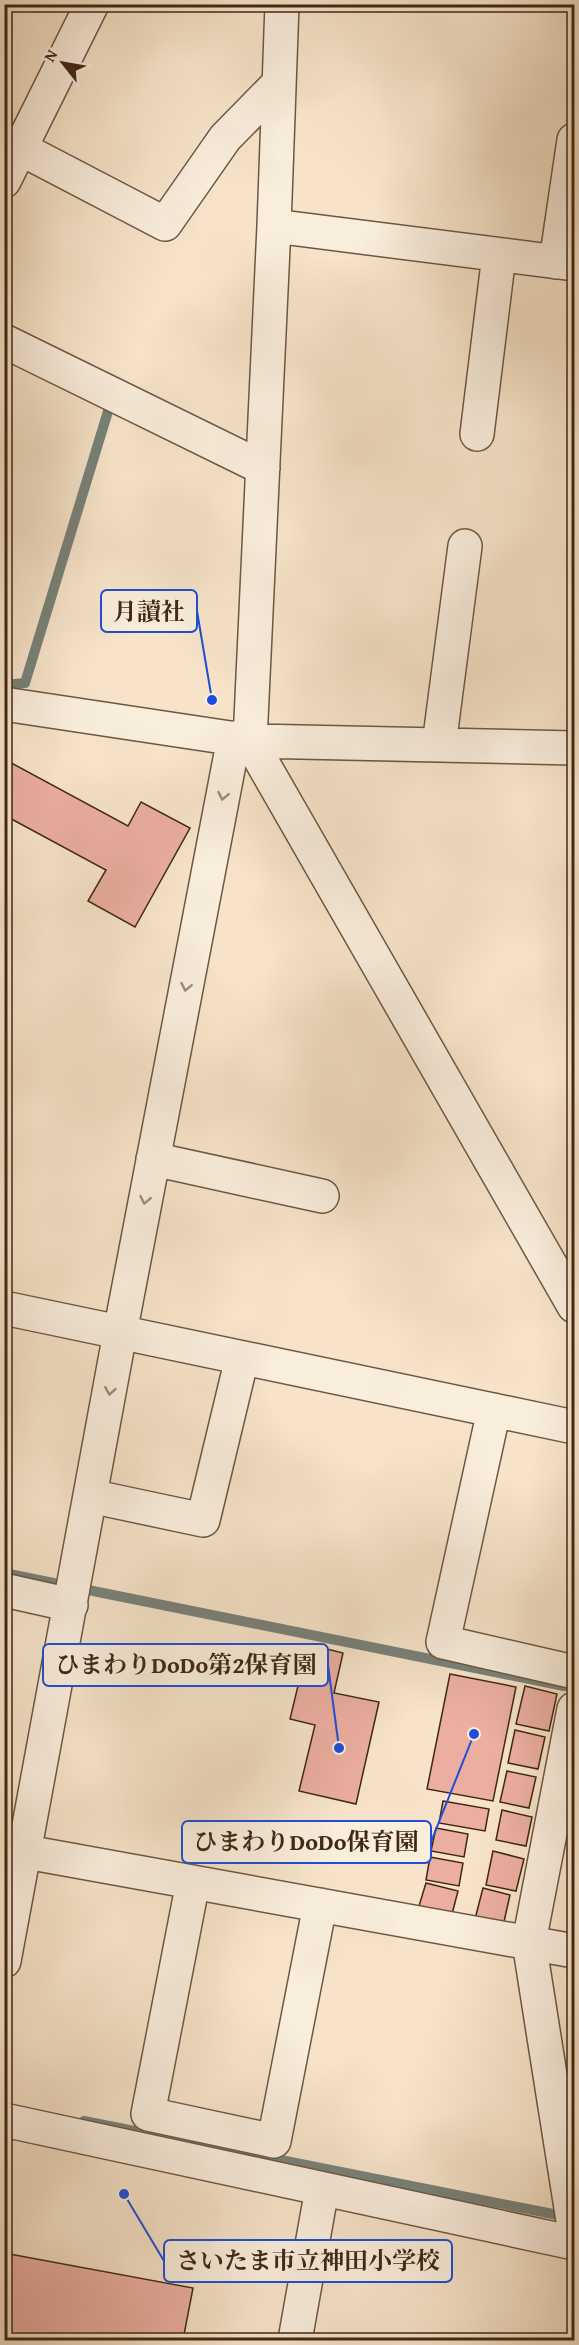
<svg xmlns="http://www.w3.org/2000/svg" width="579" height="2345" viewBox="0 0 579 2345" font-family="'Gentium Book Plus','Noto Serif JP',serif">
<rect width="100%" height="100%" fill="#f6e3c9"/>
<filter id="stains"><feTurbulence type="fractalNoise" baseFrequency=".00333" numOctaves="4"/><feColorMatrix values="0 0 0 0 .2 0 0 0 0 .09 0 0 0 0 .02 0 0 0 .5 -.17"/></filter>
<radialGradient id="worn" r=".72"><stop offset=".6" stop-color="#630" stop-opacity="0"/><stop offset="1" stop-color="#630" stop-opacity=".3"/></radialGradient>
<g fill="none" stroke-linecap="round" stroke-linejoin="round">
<path stroke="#78817a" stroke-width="10" d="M 4,685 L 25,683 L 109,408
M 4,1573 L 564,1686
M 84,2121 L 558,2215"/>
</g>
<path fill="#ebaea1" stroke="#402815" stroke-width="1.5" d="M 4,759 L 128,826 L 141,802 L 190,828 L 135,927 L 88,901 L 106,870 L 4,815 Z
M 323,1648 L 343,1653 L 334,1693 L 379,1702 L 356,1804 L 299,1791 L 315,1725 L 290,1719 L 305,1657 L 320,1660 Z
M 450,1674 L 516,1687 L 493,1801 L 427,1789 Z
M 525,1686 L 557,1694 L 549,1731 L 516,1724 Z
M 515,1730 L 545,1737 L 538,1769 L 508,1763 Z
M 507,1771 L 536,1777 L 529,1808 L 500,1802 Z
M 443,1801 L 489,1809 L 485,1831 L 439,1823 Z
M 502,1810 L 532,1817 L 526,1846 L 496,1840 Z
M 436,1828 L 468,1834 L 464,1857 L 431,1851 Z
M 493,1851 L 524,1859 L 516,1891 L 486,1885 Z
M 430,1857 L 463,1863 L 459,1886 L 426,1880 Z
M 426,1883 L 458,1891 L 452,1914 L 419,1906 Z
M 483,1888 L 510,1895 L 503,1926 L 475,1919 Z
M 4,2253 L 193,2288 L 183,2340 L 4,2340 Z"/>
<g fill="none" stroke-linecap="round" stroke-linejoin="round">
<defs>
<path id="minor" d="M 282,4 L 274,226 L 250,741 L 574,1306
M 4,140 L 165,224 L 225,138 L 279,83
M 4,181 L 92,4
M 274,226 L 574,264
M 556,262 L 574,140
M 4,341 L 263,468
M 477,434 L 499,255
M 4,704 L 250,741 L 574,748
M 439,745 L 465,546
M 153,1159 L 322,1196
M 4,1308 L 574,1427
M 494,1410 L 443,1642 L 574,1672
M 90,1496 L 203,1520 L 242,1358
M 4,1590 L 71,1605
M 574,1709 L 529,1942 L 574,2227
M 4,1848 L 574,1951
M 193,1882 L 148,2114 L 274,2141 L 320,1905
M 4,1961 L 120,1333 L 234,738
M 4,2120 L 574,2243
M 295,2340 L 322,2189"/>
</defs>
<use href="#minor" stroke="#6e5742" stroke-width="36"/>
<use href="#minor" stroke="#f9eddc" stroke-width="33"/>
</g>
<defs><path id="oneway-chevron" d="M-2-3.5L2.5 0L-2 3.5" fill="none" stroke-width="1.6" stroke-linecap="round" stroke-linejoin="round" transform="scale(1.5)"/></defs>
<g stroke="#9c8a78">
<use href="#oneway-chevron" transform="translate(223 796) rotate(101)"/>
<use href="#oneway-chevron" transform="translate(186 987) rotate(101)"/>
<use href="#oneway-chevron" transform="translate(145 1200) rotate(101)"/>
<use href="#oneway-chevron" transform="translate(110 1391) rotate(100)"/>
</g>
<path fill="none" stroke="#1d4ed8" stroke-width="2" d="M212 700L197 611M339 1748L328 1665M474 1734L431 1842M124 2194L164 2261"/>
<g fill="#1d4ed8" stroke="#f9eddc" stroke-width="2">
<circle cx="212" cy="700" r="6"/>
<circle cx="339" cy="1748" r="6"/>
<circle cx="474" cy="1734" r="6"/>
<circle cx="124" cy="2194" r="6"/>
</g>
<g fill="#f9eddc" stroke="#1d4ed8" stroke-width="2">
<rect x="101" y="590" width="96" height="42" rx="6"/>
<rect x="43" y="1644" width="285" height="42" rx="6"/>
<rect x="182" y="1821" width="249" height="42" rx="6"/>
<rect x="164" y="2240" width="288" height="42" rx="6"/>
</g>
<g font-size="24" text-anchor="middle" font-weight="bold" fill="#402815">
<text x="149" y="620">月讀社</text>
<text x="186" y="1673">ひまわりDoDo第2保育園</text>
<text x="306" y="1850">ひまわりDoDo保育園</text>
<text x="308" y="2269">さいたま市立神田小学校</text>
</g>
<rect width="579" height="2345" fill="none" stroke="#f6e3c9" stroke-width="24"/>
<rect x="6" y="6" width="567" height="2333" fill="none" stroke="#402815" stroke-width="3"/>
<rect x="12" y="12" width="555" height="2321" fill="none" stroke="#402815" stroke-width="1.5"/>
<g transform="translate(63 63) rotate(301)" stroke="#f9eddc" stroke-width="4.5" paint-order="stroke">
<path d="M0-4.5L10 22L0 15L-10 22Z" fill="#402815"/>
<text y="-9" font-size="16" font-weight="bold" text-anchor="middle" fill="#402815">N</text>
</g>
<rect width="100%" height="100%" filter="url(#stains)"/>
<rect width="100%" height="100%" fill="url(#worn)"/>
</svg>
